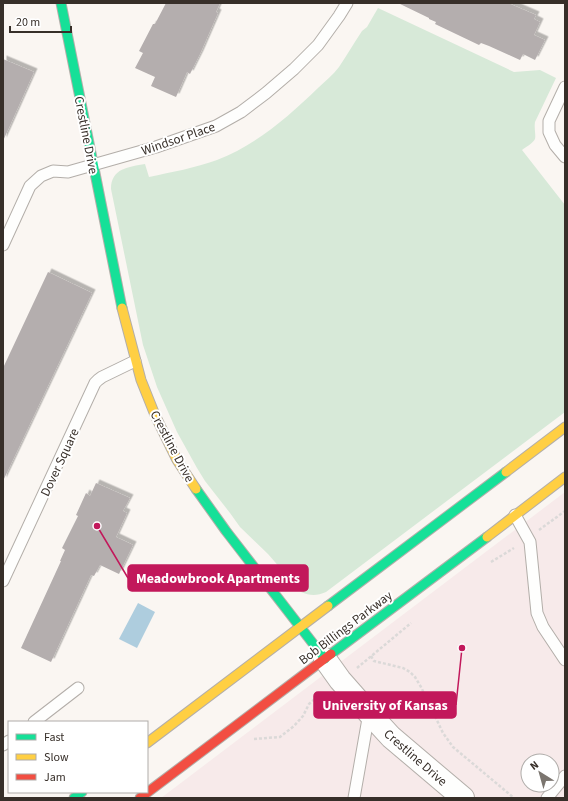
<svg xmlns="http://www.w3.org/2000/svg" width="568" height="801" viewBox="0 0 568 801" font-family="'Source Sans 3',sans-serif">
<defs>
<filter id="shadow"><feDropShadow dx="3.5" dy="-3.5" stdDeviation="0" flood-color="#0004"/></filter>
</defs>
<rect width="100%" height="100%" fill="#faf6f2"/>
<path fill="#f7eaea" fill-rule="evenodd" d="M 565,492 L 565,798 L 161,798 L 417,604 ZM 528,761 L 552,761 L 552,785 L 528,785 Z"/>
<path fill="#d7e9d8" d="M 378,8 L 514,72 L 540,70 L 556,78 L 535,122 C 534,128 536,135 535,139 C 533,143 526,147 522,150 L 565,205 L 565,412 L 326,592 C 317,596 310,596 301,592 L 268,554 L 240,527 L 230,513 L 205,481 L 197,468 L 177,432 L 157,387 L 143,345 L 111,189 C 111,168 129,167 145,164 L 149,177 C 172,172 195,168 217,160 C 256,145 288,117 318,88 C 325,81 333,75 339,67 C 347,55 354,43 362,31 L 367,27 Z"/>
<path fill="#aecdde" d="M 138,603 L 155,612 L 137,648 L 119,639 Z"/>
<path fill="#b4aeae" filter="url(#shadow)" d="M 166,3 L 220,3 L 216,12 L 218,13 L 200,54 L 190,74 L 187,72 L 176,97 L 151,86 L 155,77 L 135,68 L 143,53 L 139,51 L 153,24 L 155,24 Z
M 398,3 L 508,3 L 536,15 L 534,19 L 540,22 L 534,35 L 545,40 L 535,60 L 523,54 L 520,60 L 489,46 L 481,43 L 479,45 L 435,24 L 436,22 L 429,19 L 429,18 Z
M 3,59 L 34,72 L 3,141 Z
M 48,272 L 92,293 L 3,481 L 3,368 Z
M 96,483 L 130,498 L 123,511 L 127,513 L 116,537 L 133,545 L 119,574 L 100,565 L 94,576 L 91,575 L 51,662 L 21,648 L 61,561 L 60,561 L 65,550 L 62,548 L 78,516 L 76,515 L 86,493 L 90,496 Z"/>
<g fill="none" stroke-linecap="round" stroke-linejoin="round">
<defs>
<path id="lane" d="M 565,87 L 549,121 L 549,132 L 555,145 L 565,157
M 3,245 L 30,186 L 41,176 L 53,171 L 68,172 L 156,147 L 216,126 L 241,112 L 266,93 L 294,69 L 318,45 L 339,16 L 347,3
M 515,515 L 530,542 L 537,613 L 543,627 L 565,660
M 3,581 L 95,383 L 98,380 L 102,377 L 135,361
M 34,722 L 78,688
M 3,745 L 9,741
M 354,798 L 369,713
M 547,798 L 565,776"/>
<path id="street" d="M 325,659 L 340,680 L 369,713 L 391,737 L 463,798"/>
<path id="fast" d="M 61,3 L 122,308
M 196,489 L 226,531 L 325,659
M 328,606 L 506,472
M 331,654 L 487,537
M 74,798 L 82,792"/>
<path id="slow" d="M 122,308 L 141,380 L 155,415 L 177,460 L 196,489
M 506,472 L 565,427
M 487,537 L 565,477
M 147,743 L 328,606"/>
<path id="jam" d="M 140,798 L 331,654"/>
</defs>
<use href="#lane" stroke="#b3aea9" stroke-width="13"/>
<use href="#street" stroke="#b3aea9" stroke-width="24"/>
<use href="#fast" stroke="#b3aea9" stroke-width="11"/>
<use href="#slow" stroke="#b3aea9" stroke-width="11"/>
<use href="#jam" stroke="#b3aea9" stroke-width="11"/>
<path stroke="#dbd9d8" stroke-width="2.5" stroke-dasharray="3 2" stroke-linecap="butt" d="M 539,530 L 565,511
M 491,562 L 514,548
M 371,656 L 374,661 L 403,668 L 410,672 L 415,677 L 421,687 L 443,733 L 453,747 L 514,798
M 357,668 L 411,623
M 254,739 L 280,737 L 294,726 L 303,716 L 309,704 L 323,692"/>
<use href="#lane" stroke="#fefefd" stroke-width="11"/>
<use href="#street" stroke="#fefefd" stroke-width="22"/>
<use href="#fast" stroke="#16e098" stroke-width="9"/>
<use href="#slow" stroke="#ffcf43" stroke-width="9"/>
<use href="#jam" stroke="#f24e42" stroke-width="9"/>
</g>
<g text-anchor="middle" stroke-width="4" stroke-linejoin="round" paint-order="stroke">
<g font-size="13" fill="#372f29" stroke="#fff">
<text transform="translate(87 135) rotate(79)" y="5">Crestline Drive</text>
<text transform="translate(178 138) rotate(-19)" y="5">Windsor Place</text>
<text transform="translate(173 446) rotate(62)" y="5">Crestline Drive</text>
<text transform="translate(59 462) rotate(-65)" y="5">Dover Square</text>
<text transform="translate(345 627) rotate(-37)" y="5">Bob Billings Parkway</text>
<text transform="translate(416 757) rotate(41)" y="5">Crestline Drive</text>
</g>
</g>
<path fill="none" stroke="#c2185b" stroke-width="1.5" d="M97 526L128 578M462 648L456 705"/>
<g fill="#c2185b" stroke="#fff" stroke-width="1.5">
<circle cx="97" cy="526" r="4"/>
<circle cx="462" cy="648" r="4"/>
</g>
<g fill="#c2185b" stroke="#c2185b" stroke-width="1.5">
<rect x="128" y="565" width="180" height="26" rx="4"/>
<rect x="314" y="692" width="142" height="26" rx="4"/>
</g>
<g font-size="14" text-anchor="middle" font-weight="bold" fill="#fff">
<text x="218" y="583">Meadowbrook Apartments</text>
<text x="385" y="710">University of Kansas</text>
</g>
<rect width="568" height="801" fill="none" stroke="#372f29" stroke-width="8"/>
<rect x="8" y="721" width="140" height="72" fill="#ffffff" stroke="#afaca9"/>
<rect x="16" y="734" width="20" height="6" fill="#16e098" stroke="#afaca9"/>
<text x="44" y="741" font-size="12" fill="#372f29">Fast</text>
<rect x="16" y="754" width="20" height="6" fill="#ffcf43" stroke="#afaca9"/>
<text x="44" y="761" font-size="12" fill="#372f29">Slow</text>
<rect x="16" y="774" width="20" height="6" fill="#f24e42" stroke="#afaca9"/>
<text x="44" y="781" font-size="12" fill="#372f29">Jam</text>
<g transform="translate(540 773) rotate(323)"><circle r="19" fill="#ffffff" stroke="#afaca9"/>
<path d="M0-3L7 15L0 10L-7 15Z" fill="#7b756f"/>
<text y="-6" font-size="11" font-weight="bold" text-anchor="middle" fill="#372f29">N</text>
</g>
<path d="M10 26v6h61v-6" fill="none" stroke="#372f29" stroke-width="2"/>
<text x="16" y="26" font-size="12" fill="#372f29" stroke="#ffffff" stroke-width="3" paint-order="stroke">20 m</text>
</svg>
